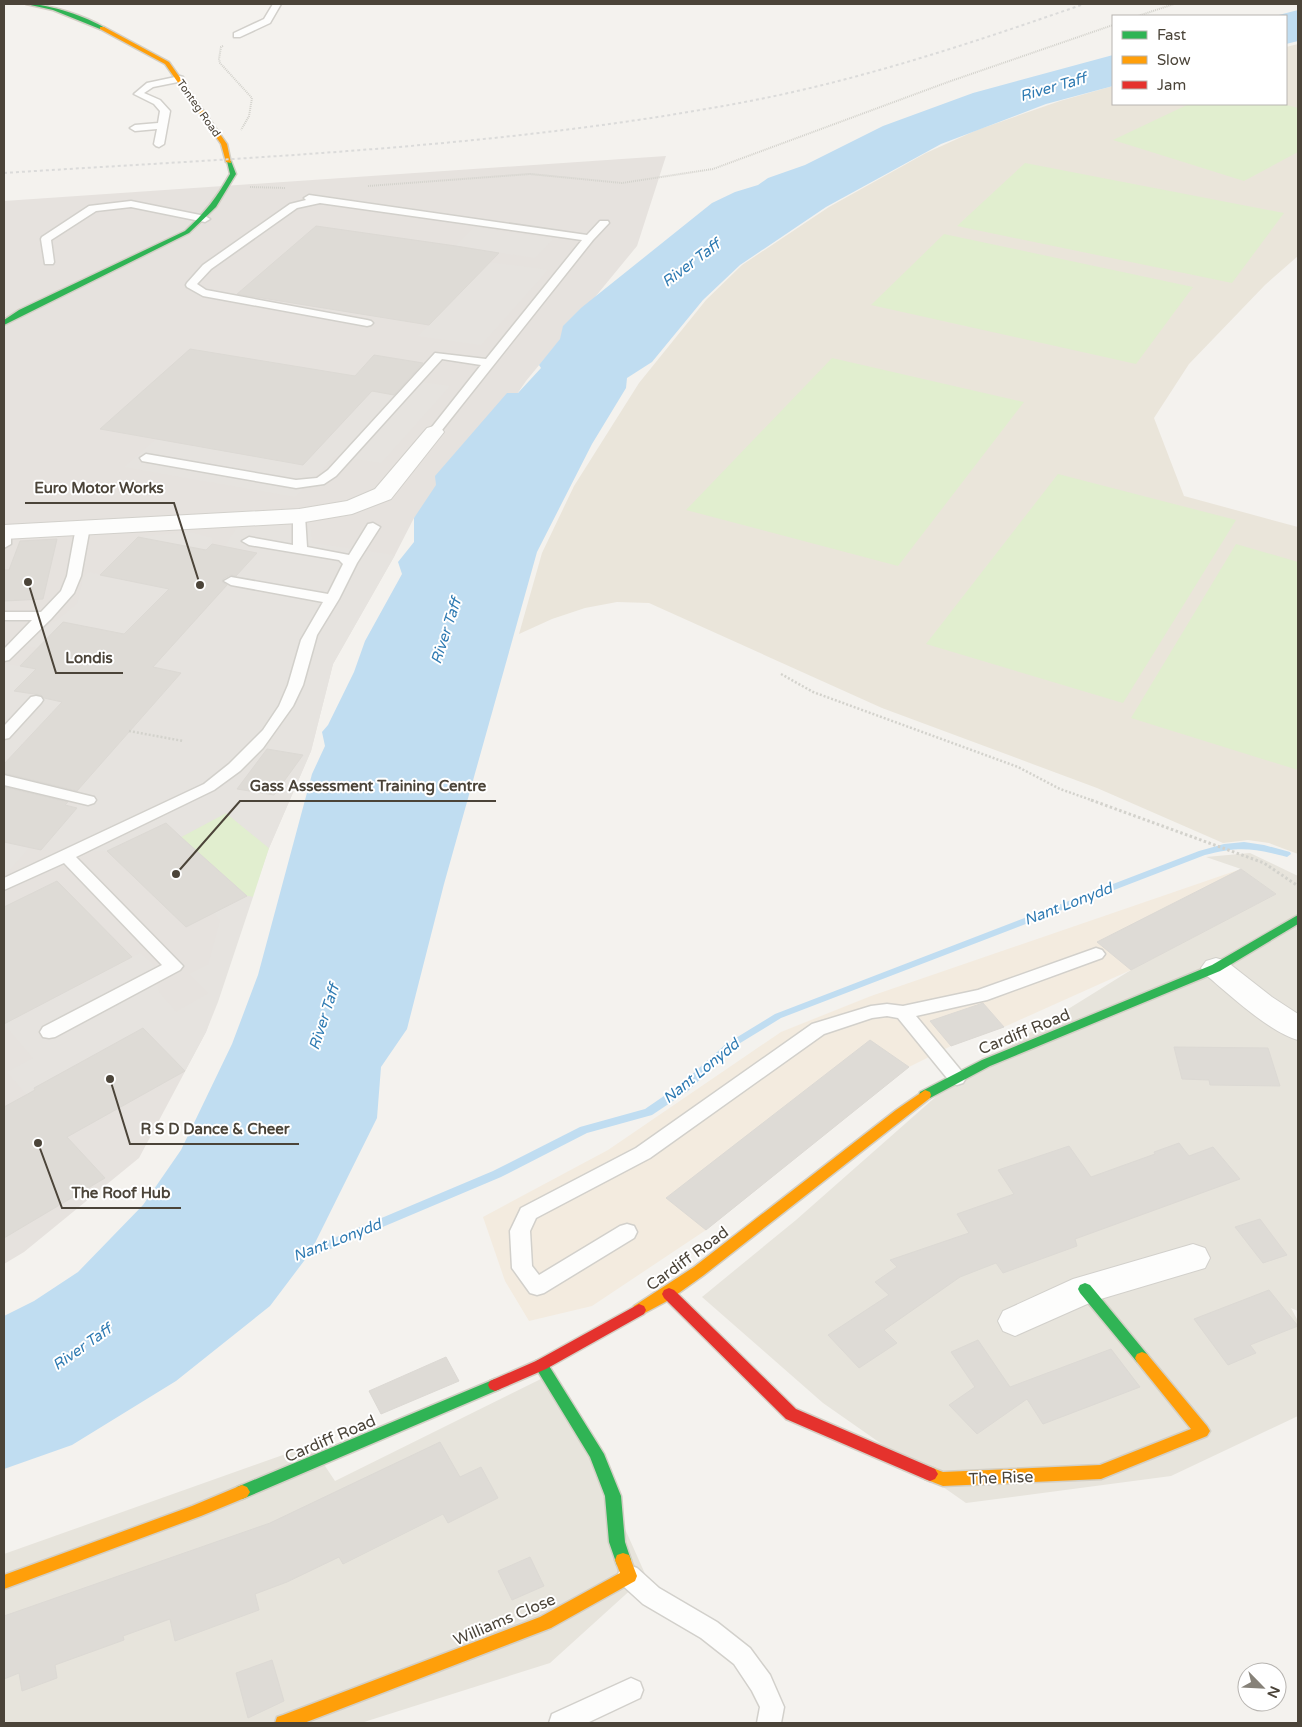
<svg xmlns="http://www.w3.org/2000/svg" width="1302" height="1727" viewBox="0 0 1302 1727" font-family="'Varela Round',sans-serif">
<rect width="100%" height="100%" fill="#f4f2ee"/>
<path fill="#e7e4dc" d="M 1250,853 L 1298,876 L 1298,1311 L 1291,1308 L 1298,1321 L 1298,1416 L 1171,1476 L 966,1503 L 823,1403 L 702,1297 L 796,1220 L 957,1078 L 1131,970 L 1275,894 L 1241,869 L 1206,857 Z
M 555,1372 L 646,1576 L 550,1663 L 361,1723 L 4,1723 L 4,1554 L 311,1445 L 335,1481 Z"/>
<path fill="#f3ebdf" d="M 1241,869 L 1276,894 L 1131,970 L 1004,1027 L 951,1046 L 909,1067 L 706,1230 L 592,1306 L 529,1321 L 505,1281 L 483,1217 L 608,1150 L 781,1032 L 871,996 Z"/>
<path fill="#e6e2de" d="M 666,156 L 637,246 L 526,381 L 485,441 L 414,518 L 395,555 L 333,664 L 311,751 L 269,848 L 206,1032 L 139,1158 L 24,1252 L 4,1264 L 4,201 Z"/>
<path fill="#eae5da" d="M 1298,44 L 1298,256 L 1265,285 L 1189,364 L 1154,418 L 1184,496 L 1298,527 L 1298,854 L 1269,843 L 1248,840 L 1223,843 L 1097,788 L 882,708 L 649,603 L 617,602 L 585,608 L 552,619 L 519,634 L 542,553 L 574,486 L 639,383 L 706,300 L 742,265 L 829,207 L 926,153 L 977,130 L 1060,101 L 1113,86 L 1113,104 L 1286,104 L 1286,47 Z"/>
<path fill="#e1eecf" d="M 1189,104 L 1283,104 L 1298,108 L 1298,152 L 1244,181 L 1113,140 Z
M 1025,163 L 1284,213 L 1232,283 L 957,226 Z
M 944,234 L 1193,287 L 1136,364 L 871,305 Z
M 832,358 L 1024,402 L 898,566 L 686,510 Z
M 1058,474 L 1236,520 L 1123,703 L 926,644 Z
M 1236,544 L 1298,562 L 1298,770 L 1131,718 Z
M 226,813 L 269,848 L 253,897 L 247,896 L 181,837 Z"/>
<path fill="#e6e3df" d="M 475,227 L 553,239 L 535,258 L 456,246 Z
M 490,262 L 548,270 L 481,345 L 418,336 Z
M 408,380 L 450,386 L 381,463 L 335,456 L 295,497 L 124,467 L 156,439 L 372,391 L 394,395 Z
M 310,522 L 312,543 L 395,555 L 333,664 L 311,751 L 269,848 L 226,813 L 181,837 L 165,823 L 107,851 L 41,850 L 77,808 L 80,788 L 180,673 L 153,667 L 257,553 L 225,546 L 238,526 Z
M 190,532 L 212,538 L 212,544 L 126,634 L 63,622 L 38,648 L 22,645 L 38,629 L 56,621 L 77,604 L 83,578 L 88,572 L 153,585 L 138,537 Z
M 6,664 L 36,669 L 14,691 L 62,702 L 8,759 L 4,758 L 4,666 Z
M 4,842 L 29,848 L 4,876 Z
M 247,896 L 253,897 L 218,1002 L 206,1032 L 185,1071 L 142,1029 L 34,1088 L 27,1095 L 7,1072 L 33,1058 L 4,1024 L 140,953 L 153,964 L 159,992 L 176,1012 L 209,993 L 190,974 L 208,965 L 220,920 L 214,913 Z"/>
<path fill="#c0ddf1" d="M 1298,10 L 1298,41 L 1286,44 L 1286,16 L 1275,16 Z
M 1113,55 L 1113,86 L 1046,104 L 941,144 L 826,207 L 740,265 L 703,300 L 652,362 L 627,378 L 626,388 L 592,444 L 537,552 L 444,884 L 407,1029 L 381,1067 L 377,1118 L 310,1253 L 270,1306 L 176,1381 L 72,1445 L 4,1469 L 4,1316 L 34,1301 L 78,1272 L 143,1205 L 181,1150 L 232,1044 L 258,975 L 312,774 L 325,746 L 322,732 L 328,725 L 354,672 L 365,641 L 402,574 L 398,562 L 414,542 L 414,518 L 436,485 L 435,476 L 507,393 L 518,393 L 541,368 L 539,365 L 560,339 L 563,326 L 581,308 L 712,203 L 735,192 L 758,185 L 768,178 L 805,165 L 883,126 L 973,93 Z"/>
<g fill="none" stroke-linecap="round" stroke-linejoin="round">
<path fill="#c0ddf1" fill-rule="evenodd" d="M 1244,842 L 1264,845 L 1290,852 L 1291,854 L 1287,857 C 1254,848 1238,846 1205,855 L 781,1018 L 732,1048 L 688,1091 L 652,1115 L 587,1133 L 501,1177 L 314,1256 L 299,1260 L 295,1259 L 294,1256 L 295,1253 L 308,1249 L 493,1171 L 580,1127 L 645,1109 L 680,1085 L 726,1044 L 775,1014 L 1199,851 L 1224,844 Z"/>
</g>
<path fill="#dedbd6" stroke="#dcd9d4" d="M 316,226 L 456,246 L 499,253 L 429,325 L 237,294 Z
M 190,349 L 355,376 L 374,355 L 423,363 L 394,395 L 372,391 L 303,465 L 100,429 Z
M 138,537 L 206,550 L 212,544 L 257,553 L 236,576 L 230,575 L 223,579 L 222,582 L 227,585 L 153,667 L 181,673 L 77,791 L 4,773 L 4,764 L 62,702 L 44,698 L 41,695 L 14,691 L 36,669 L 20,666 L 63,622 L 124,634 L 169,589 L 100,575 Z
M 57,539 L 43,599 L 4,601 L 4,570 L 9,570 L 20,541 Z
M 267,749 L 303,755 L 274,795 L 237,789 Z
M 4,787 L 68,802 L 65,805 L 77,808 L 41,850 L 4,842 Z
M 166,823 L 181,837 L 247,896 L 186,927 L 107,851 Z
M 1241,869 L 1276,894 L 1131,970 L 1097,942 Z
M 57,881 L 132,957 L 4,1024 L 4,907 Z
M 983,1003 L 1004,1027 L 951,1046 L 930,1021 Z
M 143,1028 L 185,1071 L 67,1137 L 105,1178 L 4,1238 L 4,1107 L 35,1090 L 34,1088 Z
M 870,1040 L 909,1067 L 706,1230 L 666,1198 Z
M 1174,1047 L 1268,1048 L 1280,1086 L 1210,1085 L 1209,1080 L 1182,1079 Z
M 1179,1143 L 1189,1156 L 1213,1147 L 1240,1179 L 1075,1239 L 1077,1246 L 1003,1273 L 996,1263 L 960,1277 L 884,1330 L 897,1343 L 859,1368 L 828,1335 L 889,1295 L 875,1282 L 897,1267 L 890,1260 L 969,1233 L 957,1214 L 1014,1194 L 998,1170 L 1069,1146 L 1091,1177 L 1155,1154 L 1154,1152 Z
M 1260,1219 L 1287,1255 L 1263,1263 L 1235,1227 Z
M 1269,1290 L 1298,1326 L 1250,1345 L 1256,1353 L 1228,1365 L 1194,1319 Z
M 978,1340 L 1010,1387 L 1111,1349 L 1140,1387 L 1043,1424 L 1027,1399 L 977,1434 L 949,1405 L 975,1387 L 951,1352 Z
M 446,1357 L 459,1381 L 381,1414 L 369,1391 Z
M 440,1442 L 460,1477 L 481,1467 L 498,1498 L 448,1523 L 443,1514 L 343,1564 L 339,1557 L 287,1582 L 255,1594 L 259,1610 L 175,1641 L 170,1619 L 123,1636 L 124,1640 L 55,1665 L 57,1678 L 22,1691 L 19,1673 L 4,1679 L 4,1616 L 270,1523 Z
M 530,1557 L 544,1586 L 512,1600 L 498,1571 Z
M 272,1660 L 284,1701 L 248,1718 L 236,1673 Z"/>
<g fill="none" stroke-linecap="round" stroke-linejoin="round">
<defs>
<path id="lane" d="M 273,4 L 281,4 L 270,23 L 240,37 L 234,37 L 234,33 L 264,19 Z
M 180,76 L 183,77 L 183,81 L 153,87 L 144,93 L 160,100 L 170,111 L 164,144 L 159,147 L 156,146 L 154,144 L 157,129 L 135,131 L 130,128 L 135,125 L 158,123 L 160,111 L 154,104 L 134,94 L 147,83 Z
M 309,195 L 587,235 L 600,221 L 608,221 L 609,223 L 593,240 L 438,435 L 434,436 L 428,432 L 481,365 L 442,359 L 336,476 L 324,484 L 296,488 L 142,461 L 140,458 L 146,454 L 296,480 L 317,478 L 328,470 L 435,353 L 486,359 L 582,240 L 320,203 L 297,208 L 211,269 L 197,284 L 206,290 L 367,320 L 371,321 L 373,323 L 371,325 L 367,326 L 203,296 L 187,287 L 186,285 L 187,283 L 203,265 L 290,204 L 306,200 L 304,198 Z
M 131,201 L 205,216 L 210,219 L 205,222 L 131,207 L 96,211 L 51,240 L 54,262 L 53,264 L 45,264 L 41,239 L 42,237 L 89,206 Z
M 299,512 L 305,516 L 307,547 L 349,555 L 368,524 L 373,523 L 380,527 L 357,563 L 339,599 L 317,635 L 303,685 L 293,706 L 263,748 L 240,771 L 214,790 L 76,857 L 183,966 L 180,970 L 55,1037 L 49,1038 L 43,1037 L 40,1032 L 43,1027 L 162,965 L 64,863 L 4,890 L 4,878 L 204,784 L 229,764 L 263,730 L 279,706 L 288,685 L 301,640 L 323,602 L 231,585 L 224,581 L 231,577 L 328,594 L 343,564 L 339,560 L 249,545 L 242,541 L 249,537 L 293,545 L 293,516 Z
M 83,523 L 90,527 L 81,576 L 74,593 L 51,619 L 9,660 L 4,661 L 4,649 L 32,620 L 4,620 L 4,612 L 41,612 L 61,591 L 67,576 L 76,527 Z
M 4,533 L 11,537 L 11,544 L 4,548 Z
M 36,696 L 41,697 L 43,700 L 41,703 L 9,738 L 4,739 L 4,726 L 31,697 Z
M 4,775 L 94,797 L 96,800 L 94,803 L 88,805 L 4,785 Z
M 1096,948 L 1102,950 L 1105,954 L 1102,958 L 987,1000 L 916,1016 L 963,1073 L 966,1078 L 963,1083 L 957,1085 L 951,1083 L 898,1018 L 887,1016 L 872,1018 L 824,1034 L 650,1158 L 536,1218 L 530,1231 L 532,1266 L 539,1275 L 620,1226 L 627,1224 L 634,1226 L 637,1232 L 634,1238 L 544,1293 L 537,1295 L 530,1293 L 512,1268 L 510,1231 L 521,1208 L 636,1148 L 812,1024 L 871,1006 L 887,1004 L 903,1006 L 978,990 Z
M 629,1565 L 637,1568 L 659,1588 L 717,1622 L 750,1648 L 770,1675 L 784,1707 L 781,1723 L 757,1723 L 760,1707 L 752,1691 L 734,1664 L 701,1638 L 643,1604 L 621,1584 L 617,1576 L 621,1568 Z
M 631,1678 L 640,1682 L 643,1690 L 640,1698 L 587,1723 L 549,1723 L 552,1714 Z"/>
<path id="street" d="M 434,426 L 441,428 L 444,432 L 391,499 L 352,514 L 299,523 L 4,539 L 4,525 L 299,509 L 347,501 L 375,489 L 427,428 Z
M 1216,958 L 1226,961 L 1272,997 L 1298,1014 L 1298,1040 C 1269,1032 1230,995 1206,975 L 1201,968 L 1206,961 Z
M 1193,1244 L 1205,1248 L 1210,1258 L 1205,1268 L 1094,1301 L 1015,1336 L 1003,1331 L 998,1321 L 1003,1311 L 1073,1279 Z"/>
<path id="fast" d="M 26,4 C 46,3 88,17 105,28 L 100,29 L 53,10 Z
M 227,161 L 231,161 L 236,174 L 216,207 L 189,233 L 4,325 L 4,320 L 19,310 L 185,231 C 204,214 218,196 230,174 Z
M 1298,915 L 1298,924 L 1220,971 L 990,1066 L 930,1098 L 920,1098 L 919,1095 L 920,1092 L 982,1060 L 1212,965 Z
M 1085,1283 L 1090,1285 L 1147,1354 L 1149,1358 L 1147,1362 L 1142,1364 L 1137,1362 L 1080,1293 L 1078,1289 L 1080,1285 Z
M 541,1359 L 546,1361 L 604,1454 L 621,1496 L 625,1542 L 631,1560 L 629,1565 L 623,1567 L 617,1565 L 609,1542 L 605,1496 L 590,1457 L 534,1365 L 536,1361 Z
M 495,1379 L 500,1381 L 502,1385 L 500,1389 L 247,1497 L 242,1499 L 237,1497 L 234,1492 L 237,1487 Z"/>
<path id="slow" d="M 100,27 L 104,27 L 169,62 L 227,144 L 231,163 L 226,162 L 221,144 L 165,64 L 100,29 Z
M 925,1090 L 930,1092 L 931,1095 L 930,1098 L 704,1275 L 669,1300 L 639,1316 L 634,1314 L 632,1310 L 634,1306 L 694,1267 L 896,1110 Z
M 1142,1352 L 1147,1354 L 1207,1426 L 1210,1431 L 1207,1436 L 1101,1479 L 943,1486 L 925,1479 L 922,1474 L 925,1469 L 930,1467 L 943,1472 L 1100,1465 L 1191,1429 L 1137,1362 L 1135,1358 L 1137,1354 Z
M 242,1485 L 247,1487 L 250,1492 L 247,1497 L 201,1516 L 4,1589 L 4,1575 L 192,1506 Z
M 623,1553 L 629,1555 L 637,1576 L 635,1581 L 551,1628 L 304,1723 L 275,1723 L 277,1717 L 283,1715 L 540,1617 L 620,1573 L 615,1560 L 617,1555 Z"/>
<path id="jam" d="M 669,1288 L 674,1290 L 796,1409 L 935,1469 L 938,1474 L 935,1479 L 930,1481 L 925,1479 L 786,1419 L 664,1298 L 662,1294 L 664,1290 Z
M 639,1304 L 644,1306 L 646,1310 L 644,1314 L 546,1369 L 500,1389 L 495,1391 L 490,1389 L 488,1385 L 490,1381 L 536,1361 Z"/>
</defs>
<use href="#lane" stroke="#d2d0cb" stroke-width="3"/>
<use href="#street" stroke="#d2d0cb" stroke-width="2"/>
<use href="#fast" stroke="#d3cfc5" stroke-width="3"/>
<use href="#slow" stroke="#d3cfc5" stroke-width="3"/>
<use href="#jam" stroke="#d3cfc5" stroke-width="3"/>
<path stroke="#d3d2cc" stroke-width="2" stroke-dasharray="1 1" stroke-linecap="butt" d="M 1138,16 L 1174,4
M 223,46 L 221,47 L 219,59 L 220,63 L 252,98 L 249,116 L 241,130
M 368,186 L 530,174 L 622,183 L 713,169 L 948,82 L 1113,25
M 250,187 L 286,188"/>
<path stroke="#d3d2cc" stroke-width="2.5" stroke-dasharray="2 2" stroke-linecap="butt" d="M 781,674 L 813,692 L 1018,767 L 1060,789 L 1094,801
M 129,731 L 183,741"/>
<path stroke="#d3d2cc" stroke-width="3" stroke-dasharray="2.5 2.5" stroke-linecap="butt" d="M 1091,800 L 1264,863 L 1298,886"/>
<use href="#lane" fill="#fdfdfc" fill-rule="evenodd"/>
<use href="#street" fill="#fdfdfc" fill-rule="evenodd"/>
<use href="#fast" fill="#30b455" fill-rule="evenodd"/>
<use href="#slow" fill="#ff9f0a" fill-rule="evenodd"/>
<use href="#jam" fill="#e5322d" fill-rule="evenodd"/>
<path stroke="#dbdbda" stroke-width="2" stroke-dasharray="3 3" stroke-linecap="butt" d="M 4,173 C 253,157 505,148 750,101 C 864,79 975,42 1084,4"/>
</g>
<g text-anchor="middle" stroke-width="4" stroke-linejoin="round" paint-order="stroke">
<g font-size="11" fill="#4b4439" stroke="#fff">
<text transform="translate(199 108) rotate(55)" y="4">Tonteg Road</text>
</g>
<g font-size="15" font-style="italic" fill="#2e7ab2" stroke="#fff">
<text transform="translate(1053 87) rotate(-16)" y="5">River Taff</text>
<text transform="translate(691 263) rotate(-37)" y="5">River Taff</text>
<text transform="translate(446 631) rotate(-72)" y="5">River Taff</text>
<text transform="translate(1068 904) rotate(-21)" y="5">Nant Lonydd</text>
<text transform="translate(324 1017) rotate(-72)" y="5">River Taff</text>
<text transform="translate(701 1071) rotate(-39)" y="5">Nant Lonydd</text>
<text transform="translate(337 1240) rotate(-21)" y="5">Nant Lonydd</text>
<text transform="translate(82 1347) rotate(-35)" y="5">River Taff</text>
</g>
<g font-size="16" fill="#4b4439" stroke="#fff">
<text transform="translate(1024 1031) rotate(-22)" y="6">Cardiff Road</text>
<text transform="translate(687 1258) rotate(-36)" y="6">Cardiff Road</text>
<text transform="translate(330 1438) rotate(-23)" y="6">Cardiff Road</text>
<text transform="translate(1001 1477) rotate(-2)" y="6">The Rise</text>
<text transform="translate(504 1619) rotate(-23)" y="6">Williams Close</text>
</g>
</g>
<path fill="none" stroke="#4b4439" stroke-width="2" d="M200 585L174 503H25M28 582L56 673H123M176 874L240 801H496M110 1079L130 1144H299M38 1143L62 1208H181"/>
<g fill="#4b4439" stroke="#fff" stroke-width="2">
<circle cx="200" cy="585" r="5"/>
<circle cx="28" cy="582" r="5"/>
<circle cx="176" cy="874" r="5"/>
<circle cx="110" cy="1079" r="5"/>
<circle cx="38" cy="1143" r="5"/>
</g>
<g font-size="15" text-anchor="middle" font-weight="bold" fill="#4b4439" stroke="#fff" stroke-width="4" stroke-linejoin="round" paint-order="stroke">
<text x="99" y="493">Euro Motor Works</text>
<text x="89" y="663">Londis</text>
<text x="368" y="791">Gass Assessment Training Centre</text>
<text x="215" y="1134">R S D Dance &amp; Cheer</text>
<text x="121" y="1198">The Roof Hub</text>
</g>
<rect width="1302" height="1727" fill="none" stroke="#4b4439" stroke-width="10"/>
<rect x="1112" y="15" width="175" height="90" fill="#ffffff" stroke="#b7b4b0"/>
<rect x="1122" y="31" width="25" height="8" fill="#30b455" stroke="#b7b4b0"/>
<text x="1157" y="40" font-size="15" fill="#4b4439">Fast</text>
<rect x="1122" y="56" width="25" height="8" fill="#ff9f0a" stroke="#b7b4b0"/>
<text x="1157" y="65" font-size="15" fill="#4b4439">Slow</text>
<rect x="1122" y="81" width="25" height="8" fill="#e5322d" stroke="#b7b4b0"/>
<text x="1157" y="90" font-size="15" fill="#4b4439">Jam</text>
<g transform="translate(1262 1687) rotate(114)"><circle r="24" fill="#ffffff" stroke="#b7b4b0"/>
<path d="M0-4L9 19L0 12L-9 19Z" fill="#868178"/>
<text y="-8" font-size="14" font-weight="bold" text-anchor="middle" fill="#4b4439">N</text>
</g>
</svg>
